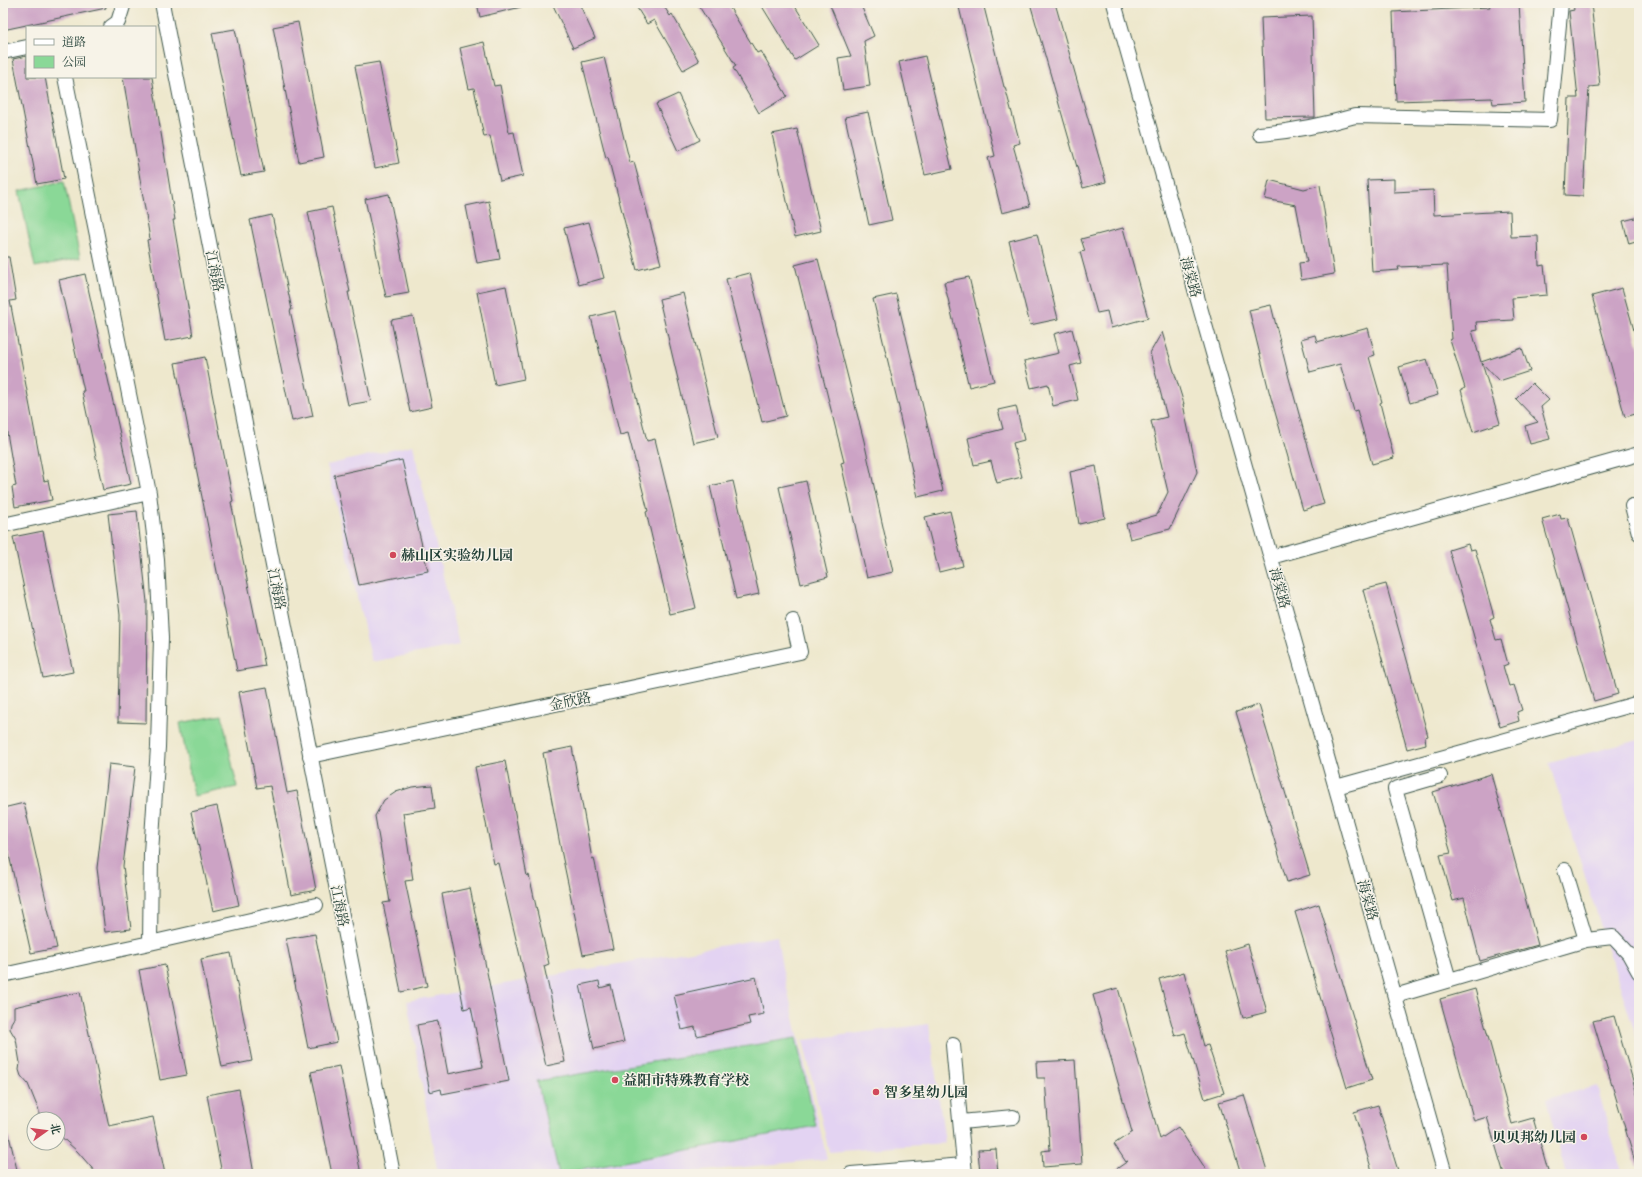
<svg xmlns="http://www.w3.org/2000/svg" width="1642" height="1177" viewBox="0 0 1642 1177" font-family="Vollkorn,'Noto Serif SC',serif">
<rect width="100%" height="100%" fill="#f7f3e8"/>
<filter id="ink" filterUnits="userSpaceOnUse"><feTurbulence type="fractalNoise" baseFrequency=".025" numOctaves="2"/><feDisplacementMap in="SourceGraphic" scale="8" xChannelSelector="R" yChannelSelector="G"/><feConvolveMatrix kernelMatrix="1 2 1 2 8 2 1 2 1" color-interpolation-filters="sRGB"/></filter>
<filter id="wash" filterUnits="userSpaceOnUse"><feTurbulence type="fractalNoise" baseFrequency=".012" numOctaves="4" result="noise"/><feDisplacementMap in="SourceGraphic" scale="16" xChannelSelector="R" yChannelSelector="G"/><feGaussianBlur stdDeviation="0.9" result="paint"/><feColorMatrix in="noise" values="0 0 0 0 0 0 0 0 0 0 0 0 0 0 0 0 0 1.4 0 .05"/><feComposite in="paint" operator="in"/></filter>
<g filter="url(#wash)">
<rect width="100%" height="100%" fill="#eee8cd"/>
<path fill="#e3d3f2" d="M 413,445 L 459,645 L 372,662 L 327,465 Z
M 1639,740 L 1639,1046 L 1549,763 Z
M 777,936 L 782,967 L 827,1159 L 671,1174 L 438,1174 L 407,1001 Z
M 929,1024 L 945,1143 L 829,1152 L 803,1040 Z
M 1597,1086 L 1622,1174 L 1566,1174 L 1546,1099 Z"/>
<path fill="#8ad897" stroke="#548a66" d="M 64,181 L 80,258 L 35,267 L 19,191 Z
M 222,715 L 237,787 L 194,796 L 180,723 Z
M 796,1038 L 816,1126 L 559,1174 L 537,1081 Z"/>
<g id="blocks">
<path fill="#cca3c5" d="M 3,3 L 105,3 L 106,8 L 3,30 Z
M 477,3 L 520,3 L 521,7 L 480,17 Z
M 552,3 L 579,3 L 595,38 L 573,48 Z
M 634,3 L 662,3 L 670,16 L 672,14 L 699,61 L 683,70 L 654,20 L 647,24 Z
M 697,3 L 727,3 L 757,53 L 761,51 L 787,96 L 759,113 L 733,68 L 736,66 Z
M 760,3 L 793,3 L 819,45 L 795,60 Z
M 829,3 L 860,3 L 874,36 L 864,41 L 870,86 L 843,90 L 838,58 L 851,56 Z
M 958,3 L 983,3 L 1004,87 L 1005,87 L 1020,143 L 1013,145 L 1030,206 L 1002,213 L 988,158 L 995,156 Z
M 1030,3 L 1055,3 L 1106,182 L 1083,188 Z
M 1489,3 L 1519,3 L 1525,102 L 1493,104 L 1492,98 L 1396,101 L 1393,12 L 1490,7 Z
M 1573,3 L 1591,3 L 1600,86 L 1589,87 L 1583,196 L 1565,195 L 1569,98 L 1578,98 L 1569,11 L 1574,10 Z
M 1312,16 L 1315,117 L 1265,118 L 1261,18 Z
M 298,22 L 324,157 L 299,162 L 273,27 Z
M 235,29 L 264,172 L 241,176 L 212,33 Z
M 484,42 L 494,86 L 500,85 L 509,133 L 514,132 L 523,176 L 500,181 L 490,136 L 484,137 L 474,88 L 469,89 L 460,48 Z
M 27,56 L 27,77 L 45,77 L 64,179 L 37,184 L 13,59 Z
M 925,56 L 952,169 L 925,175 L 899,62 Z
M 604,57 L 630,163 L 634,162 L 661,264 L 637,270 L 608,157 L 606,158 L 582,62 Z
M 379,62 L 399,163 L 375,168 L 355,66 Z
M 123,77 L 152,77 L 175,220 L 173,220 L 193,336 L 165,341 L 147,240 L 150,239 Z
M 678,94 L 700,140 L 678,151 L 656,104 Z
M 868,112 L 892,220 L 869,225 L 845,117 Z
M 797,129 L 821,231 L 795,237 L 772,134 Z
M 1394,179 L 1394,192 L 1433,190 L 1434,215 L 1510,211 L 1511,237 L 1538,236 L 1539,266 L 1544,265 L 1547,295 L 1512,298 L 1514,320 L 1476,322 L 1477,330 L 1472,331 L 1481,362 L 1522,348 L 1530,371 L 1499,381 L 1482,363 L 1500,423 L 1473,432 L 1461,390 L 1465,388 L 1450,340 L 1452,339 L 1447,265 L 1398,267 L 1399,270 L 1372,272 L 1367,180 Z
M 1269,180 L 1304,189 L 1320,185 L 1334,274 L 1301,280 L 1299,263 L 1307,262 L 1296,205 L 1265,199 Z
M 389,194 L 409,293 L 386,297 L 365,199 Z
M 489,201 L 500,259 L 477,263 L 466,206 Z
M 332,207 L 350,292 L 348,292 L 371,401 L 348,405 L 308,212 Z
M 272,215 L 292,310 L 290,310 L 313,416 L 292,421 L 250,220 Z
M 1639,217 L 1639,241 L 1629,244 L 1623,221 Z
M 589,222 L 604,278 L 579,285 L 564,228 Z
M 1123,228 L 1148,318 L 1111,328 L 1107,311 L 1097,313 L 1080,252 L 1085,251 L 1081,239 Z
M 1037,234 L 1058,319 L 1030,325 L 1009,241 Z
M 3,257 L 9,257 L 16,300 L 10,301 L 44,481 L 48,480 L 52,500 L 15,507 L 12,487 L 16,486 L 3,409 Z
M 818,259 L 864,441 L 893,572 L 867,578 L 841,463 L 844,462 L 795,265 Z
M 750,273 L 786,416 L 762,422 L 726,279 Z
M 85,274 L 131,484 L 103,490 L 82,391 L 84,391 L 59,280 Z
M 969,277 L 994,381 L 969,387 L 944,282 Z
M 506,286 L 524,379 L 495,385 L 477,292 Z
M 1622,288 L 1639,348 L 1639,413 L 1625,417 L 1592,296 Z
M 683,293 L 718,437 L 693,443 L 659,299 Z
M 896,294 L 943,491 L 918,497 L 899,413 L 900,412 L 873,299 Z
M 1271,305 L 1289,378 L 1324,504 L 1303,510 L 1269,391 L 1249,310 Z
M 615,311 L 647,441 L 655,439 L 696,608 L 670,614 L 646,512 L 648,511 L 628,433 L 620,435 L 591,317 Z
M 413,316 L 432,407 L 410,412 L 391,320 Z
M 1368,328 L 1375,355 L 1369,357 L 1382,402 L 1380,403 L 1394,458 L 1372,464 L 1357,410 L 1354,411 L 1340,364 L 1310,372 L 1301,339 L 1315,335 L 1317,342 Z
M 1072,329 L 1081,363 L 1070,366 L 1078,400 L 1053,406 L 1048,384 L 1031,388 L 1024,361 L 1059,353 L 1054,334 Z
M 1162,332 L 1184,404 L 1183,404 L 1197,472 L 1170,529 L 1130,539 L 1126,524 L 1157,515 L 1168,492 L 1151,421 L 1167,417 L 1150,353 Z
M 205,357 L 233,501 L 231,502 L 265,666 L 237,671 L 175,363 Z
M 1427,359 L 1438,395 L 1410,403 L 1399,367 Z
M 1532,383 L 1549,400 L 1541,407 L 1550,439 L 1530,444 L 1525,426 L 1538,422 L 1516,399 Z
M 1016,406 L 1024,440 L 1013,443 L 1022,477 L 997,483 L 991,461 L 974,465 L 968,438 L 1003,429 L 998,410 Z
M 402,460 L 428,571 L 359,585 L 334,475 Z
M 1096,466 L 1105,518 L 1079,524 L 1070,472 Z
M 733,481 L 759,594 L 736,599 L 710,486 Z
M 806,481 L 828,577 L 801,584 L 779,487 Z
M 137,511 L 147,602 L 146,723 L 118,722 L 120,615 L 108,514 Z
M 950,511 L 963,566 L 939,572 L 925,517 Z
M 1560,514 L 1561,519 L 1568,518 L 1618,694 L 1594,701 L 1542,519 Z
M 43,531 L 73,672 L 43,678 L 13,537 Z
M 1468,544 L 1470,550 L 1475,549 L 1494,617 L 1490,619 L 1496,640 L 1501,639 L 1508,664 L 1503,666 L 1509,686 L 1514,685 L 1522,710 L 1517,712 L 1519,721 L 1500,727 L 1449,550 Z
M 1386,584 L 1428,736 L 1425,737 L 1426,744 L 1407,749 L 1363,590 Z
M 267,687 L 287,793 L 297,791 L 316,890 L 291,895 L 270,786 L 257,788 L 239,692 Z
M 1259,705 L 1310,875 L 1287,882 L 1236,712 Z
M 572,747 L 592,859 L 594,858 L 613,949 L 583,955 L 561,850 L 543,753 Z
M 505,761 L 527,876 L 529,875 L 549,964 L 544,966 L 565,1062 L 546,1066 L 498,863 L 494,864 L 475,767 Z
M 109,764 L 135,767 L 123,866 L 131,929 L 105,932 L 97,868 Z
M 1491,774 L 1538,945 L 1480,961 L 1464,898 L 1453,901 L 1440,855 L 1451,853 L 1433,792 Z
M 432,785 L 435,808 L 403,813 L 413,880 L 405,881 L 427,986 L 401,992 L 383,903 L 390,902 L 375,816 L 384,800 L 396,792 L 412,787 Z
M 24,803 L 57,948 L 31,953 L 3,828 L 3,808 Z
M 217,806 L 239,905 L 213,911 L 191,812 Z
M 470,888 L 509,1081 L 442,1094 L 441,1089 L 430,1092 L 417,1025 L 438,1021 L 448,1074 L 483,1067 L 471,1007 L 464,1009 L 442,894 Z
M 1319,904 L 1372,1080 L 1347,1088 L 1295,912 Z
M 315,934 L 337,1042 L 308,1048 L 286,939 Z
M 1248,944 L 1267,1012 L 1243,1018 L 1225,951 Z
M 231,953 L 252,1061 L 222,1067 L 201,959 Z
M 165,965 L 187,1075 L 160,1080 L 139,970 Z
M 1184,972 L 1204,1046 L 1208,1045 L 1224,1093 L 1205,1099 L 1185,1033 L 1175,1036 L 1159,979 Z
M 756,977 L 764,1014 L 748,1017 L 750,1024 L 697,1036 L 695,1027 L 682,1030 L 674,995 Z
M 599,981 L 600,988 L 611,985 L 624,1042 L 594,1049 L 580,985 Z
M 1118,988 L 1160,1139 L 1178,1127 L 1209,1174 L 1109,1174 L 1128,1161 L 1126,1162 L 1114,1144 L 1132,1132 L 1093,995 Z
M 1475,989 L 1512,1124 L 1533,1118 L 1549,1174 L 1504,1174 L 1487,1117 L 1474,1121 L 1440,999 Z
M 80,992 L 109,1126 L 153,1117 L 165,1174 L 97,1174 L 77,1151 L 58,1134 L 58,1119 L 39,1119 L 39,1111 L 28,1084 L 21,1076 L 19,1070 L 20,1063 L 16,1039 L 10,1029 L 11,1023 L 14,1018 L 14,1007 Z
M 1614,1016 L 1639,1101 L 1639,1164 L 1636,1165 L 1593,1021 Z
M 1075,1060 L 1082,1164 L 1043,1167 L 1042,1151 L 1050,1150 L 1045,1078 L 1037,1078 L 1036,1062 Z
M 339,1066 L 361,1174 L 332,1174 L 311,1072 Z
M 239,1089 L 254,1174 L 222,1174 L 207,1095 Z
M 1244,1095 L 1268,1174 L 1241,1174 L 1219,1102 Z
M 1378,1105 L 1399,1174 L 1373,1174 L 1354,1112 Z
M 3,1127 L 7,1127 L 18,1174 L 3,1174 Z
M 996,1149 L 998,1174 L 980,1174 L 978,1150 Z"/>
</g>
</g>
<g filter="url(#ink)">
<use href="#blocks" fill-opacity="0" stroke="#3e574b" stroke-width="1"/>
<g fill="none" stroke-linecap="round" stroke-linejoin="round">
<defs>
<path id="minor" d="M 162,3 L 393,1174
M 1114,3 L 1445,1174
M 111,27 L 118,22 L 124,3
M 3,52 L 27,47
M 65,77 L 149,493
M 1260,134 C 1293,131 1324,125 1355,116 L 1550,120 L 1561,3
M 1632,506 L 1639,533
M 3,525 L 149,493 L 157,560 L 161,638 L 158,747 L 151,853 L 150,943 L 3,975
M 1271,557 L 1639,454
M 310,756 L 800,652 L 793,621
M 1440,776 L 1395,789 L 1449,980
M 1336,787 L 1639,703
M 1565,870 L 1586,940
M 150,943 L 316,905
M 1395,996 L 1586,940 L 1613,937 L 1629,954 L 1639,972
M 953,1045 L 965,1174
M 961,1122 L 1013,1117
M 851,1174 L 964,1165"/>
</defs>
<use href="#minor" stroke="#3e574b" stroke-width="16"/>
<use href="#minor" stroke="#fff" stroke-width="14"/>
</g>
</g>
<g fill="#d1495b" stroke="#f7f3e8" stroke-width="1.5">
<circle cx="393" cy="555" r="4"/>
<circle cx="615" cy="1080" r="4"/>
<circle cx="876" cy="1092" r="4"/>
<circle cx="1584" cy="1137" r="4"/>
</g>
<g text-anchor="middle" stroke-width="3" stroke-linejoin="round" paint-order="stroke">
<g font-size="14" fill="#1f3d34" stroke="#f7f3e8">
<text transform="translate(215 271) rotate(79)" y="5">江海路</text>
<text transform="translate(1191 277) rotate(74)" y="5">海棠路</text>
<text transform="translate(1280 588) rotate(74)" y="5">海棠路</text>
<text transform="translate(277 589) rotate(79)" y="5">江海路</text>
<text transform="translate(570 701) rotate(-12)" y="5">金欣路</text>
<text transform="translate(1368 900) rotate(74)" y="5">海棠路</text>
<text transform="translate(340 906) rotate(79)" y="5">江海路</text>
</g>
<g font-size="14" font-weight="bold" fill="#1f3d34" stroke="#f7f3e8" text-anchor="start">
<text x="401" y="560">赫山区实验幼儿园</text>
<text x="623" y="1085">益阳市特殊教育学校</text>
<text x="884" y="1097">智多星幼儿园</text>
<text x="1576" y="1142" text-anchor="end">贝贝邦幼儿园</text>
</g>
</g>
<rect width="1642" height="1177" fill="none" stroke="#f7f3e8" stroke-width="16"/>
<rect x="26" y="26" width="130" height="52" fill="#f7f3e8" stroke="#a1aaa0"/>
<rect x="34" y="39" width="20" height="6" fill="#ffffff" stroke="#a1aaa0"/>
<text x="62" y="46" font-size="12" fill="#1f3d34">道路</text>
<rect x="34" y="56" width="20" height="12" fill="#8ad897" stroke="#a1aaa0"/>
<text x="62" y="66" font-size="12" fill="#1f3d34">公园</text>
<g transform="translate(46 1131) rotate(76)"><circle r="19" fill="#f7f3e8" stroke="#a1aaa0"/>
<path d="M0-3L7 15L0 10L-7 15Z" fill="#d1495b"/>
<text y="-6" font-size="11" font-weight="bold" text-anchor="middle" fill="#1f3d34">北</text>
</g>
</svg>
